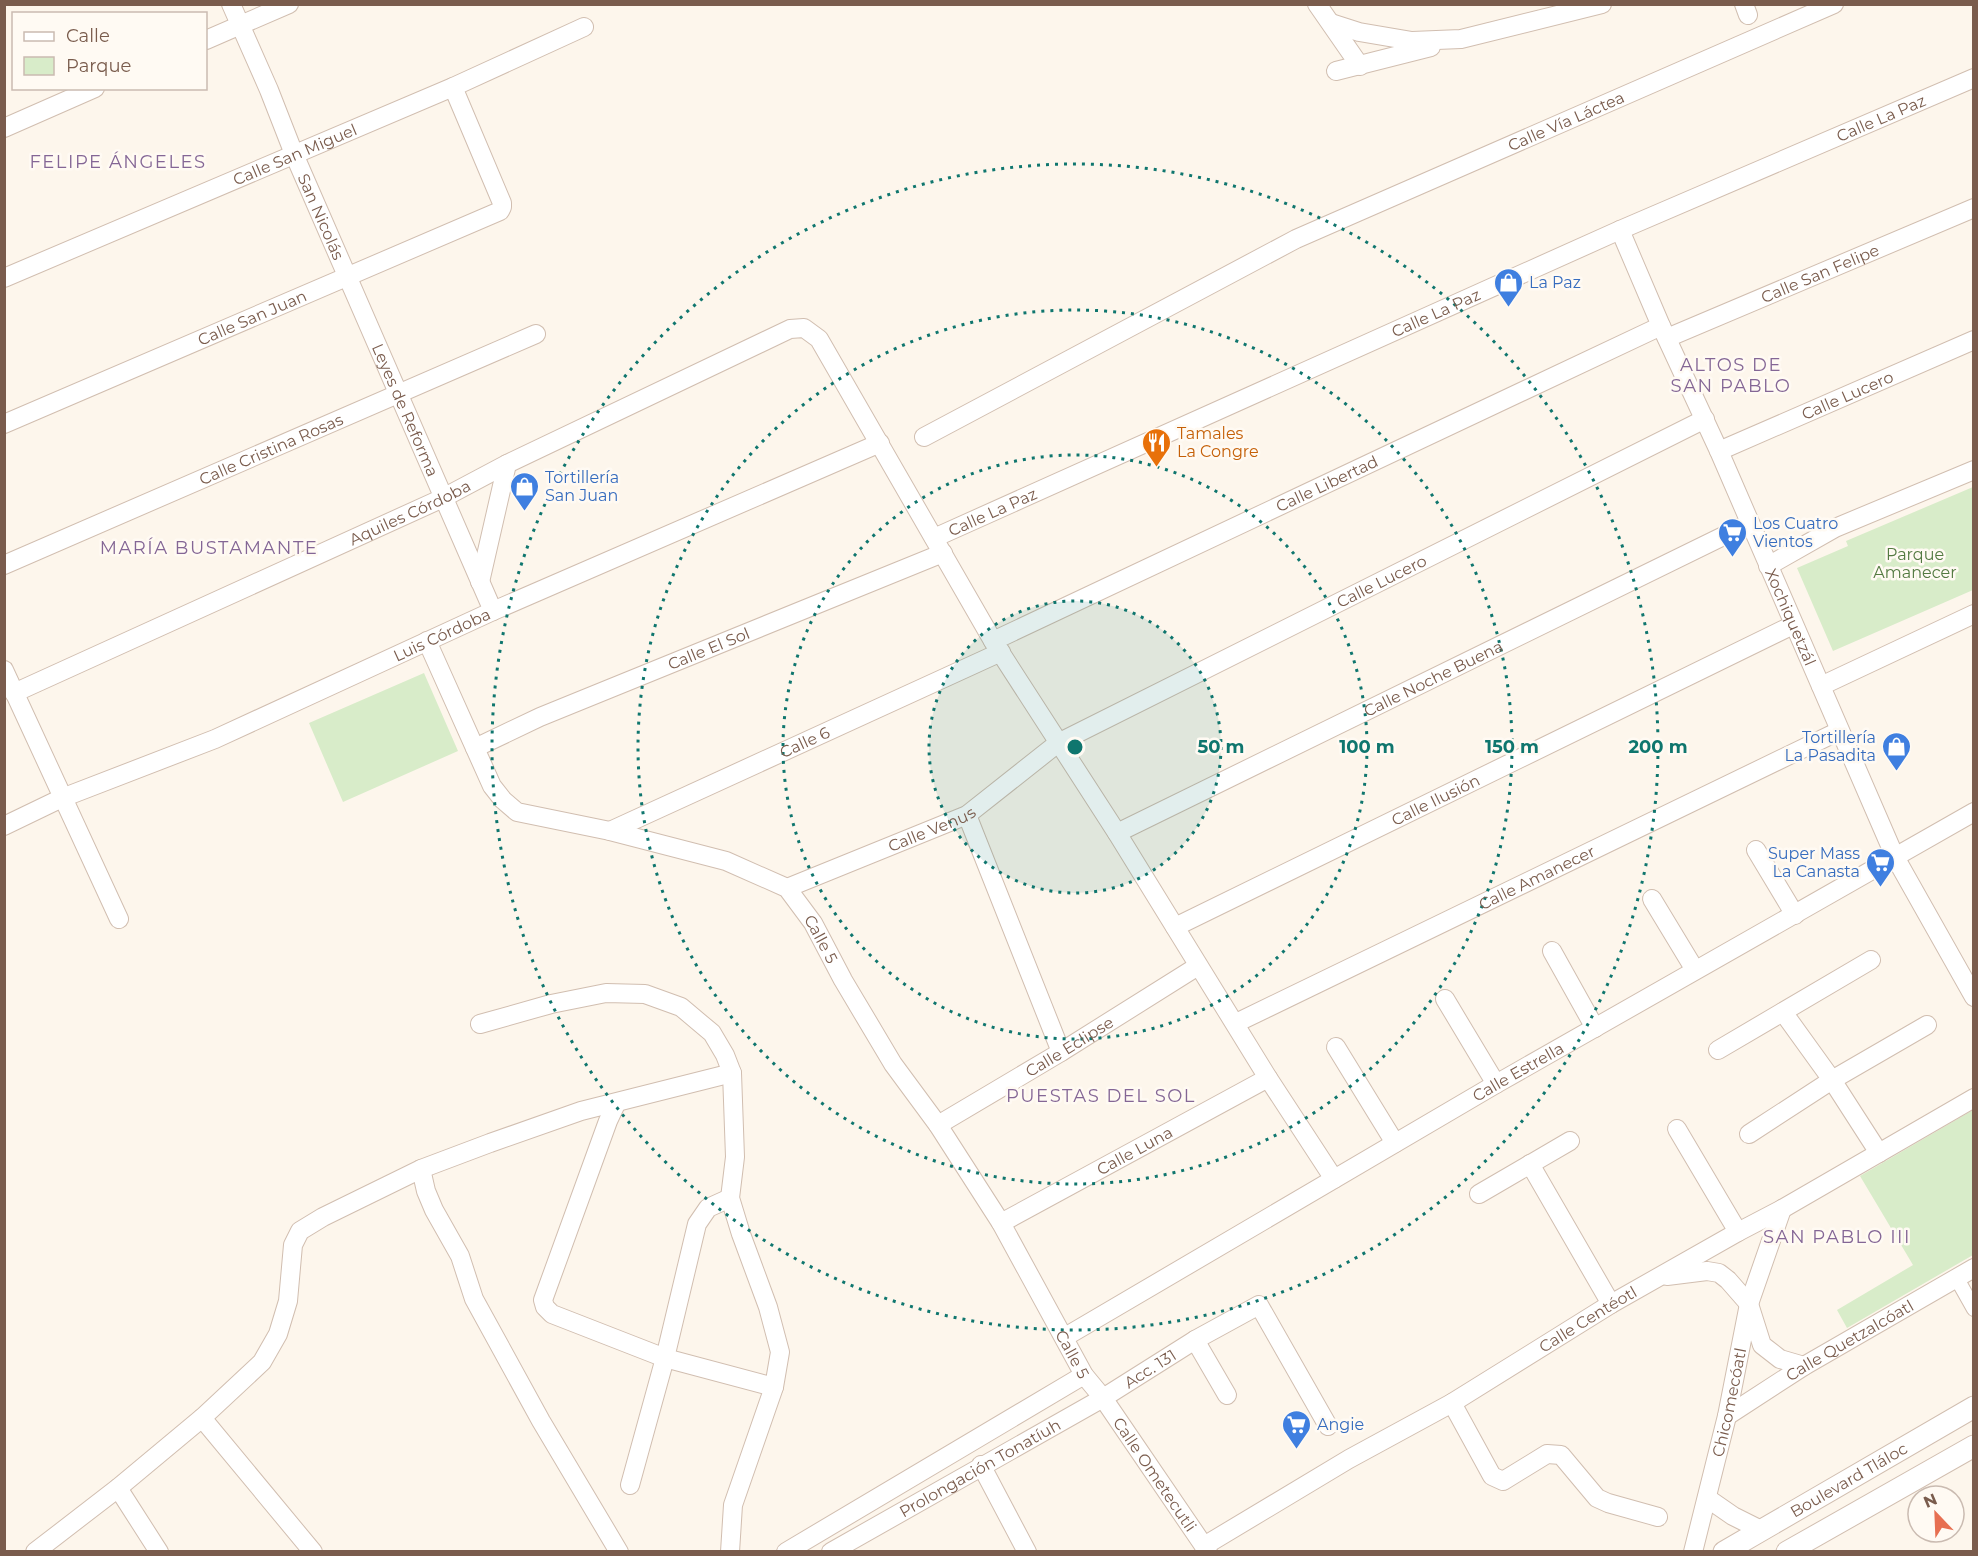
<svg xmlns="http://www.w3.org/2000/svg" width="1978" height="1556" viewBox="0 0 1978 1556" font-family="Montserrat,sans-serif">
<rect width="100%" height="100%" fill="#fdf6ec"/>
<path fill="#d8ecc9" d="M 1973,487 L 1973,590 L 1833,651 L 1797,568 L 1848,546 L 1846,541 Z
M 424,673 L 458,751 L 343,802 L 309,723 Z
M 1973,1110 L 1973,1255 L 1847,1328 L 1837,1310 L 1913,1265 L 1860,1176 Z"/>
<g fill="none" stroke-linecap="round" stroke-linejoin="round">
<defs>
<path id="pedestrian" d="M 1956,1277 L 1974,1309"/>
<g id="minor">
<path id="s1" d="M 231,4 L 269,90 L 294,154 L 493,611"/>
<path d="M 1317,4 L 1360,66"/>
<path d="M 1744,4 L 1748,15"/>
<path d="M 1331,23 L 1359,32 L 1412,41 L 1461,39 L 1602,4"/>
<path d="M 206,40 L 289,4"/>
<path d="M 1336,71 L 1431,47"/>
<path d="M 4,128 L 95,88"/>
<path id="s2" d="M 1620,230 L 1661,326 L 1719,451 L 1895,857 L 1974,997"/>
<path id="s3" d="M 4,278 L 453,87 L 584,27"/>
<path id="s4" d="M 1667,338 L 1974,208"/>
<path id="s5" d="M 4,424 L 500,211 L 502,207 L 502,203 L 453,87"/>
<path id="s6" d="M 924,437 L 1296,239 L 1834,4"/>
<path id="s7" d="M 1719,451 L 1974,340"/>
<path id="s8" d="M 934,538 L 1620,230 L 1974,78"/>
<path id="s9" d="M 4,565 L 536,334"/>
<path d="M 1768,566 L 1835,528 L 1974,470"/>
<path d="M 480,582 L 507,464"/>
<path id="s10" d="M 427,641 L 492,786 L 503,800 L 517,812 L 610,831 L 726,861 L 787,888 L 813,923 L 843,980 L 893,1064 L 938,1125 L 1001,1223 L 1084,1375 L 1103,1398 L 1208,1552"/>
<path id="s11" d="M 993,641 L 1661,326"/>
<path d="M 4,670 L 119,919"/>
<path d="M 1821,686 L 1974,614"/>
<path id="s12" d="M 14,693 L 443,498 L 507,464 L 790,329 L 804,328 L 819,339 L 993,641 L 1117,833 L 1268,1078 L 1334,1179"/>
<path id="s13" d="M 475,748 L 540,717 L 943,553"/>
<path d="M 967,815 L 1061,1052"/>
<path id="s14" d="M 4,826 L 62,798 L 215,739 L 493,611 L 880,443"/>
<path id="s15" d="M 610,831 L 1001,652"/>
<path id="s16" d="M 1117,833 L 1750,523"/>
<path d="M 1756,850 L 1795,915"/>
<path id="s17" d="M 787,888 L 967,815 L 1058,743 L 1705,419"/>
<path d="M 1652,899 L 1695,970"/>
<path id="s18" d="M 1175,927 L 1793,625"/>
<path d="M 1552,951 L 1595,1028"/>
<path d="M 1445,999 L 1496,1084"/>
<path d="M 1783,1012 L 1832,1080 L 1879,1153"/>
<path id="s19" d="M 1236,1023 L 1839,731"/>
<path d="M 480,1024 L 551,1004 L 606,993 L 645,994 L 681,1007 L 712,1033 L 725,1055 L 732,1073 L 735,1157 L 730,1198 L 741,1234 L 768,1307 L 780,1352 L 774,1387 L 733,1505 L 730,1552"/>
<path d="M 1336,1047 L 1395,1143"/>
<path d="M 1718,1050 L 1871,960"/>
<path d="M 616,1104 L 608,1121 L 543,1300 L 545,1307 L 552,1314 L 665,1358 L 774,1387"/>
<path id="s20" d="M 938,1125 L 1061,1052 L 1198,966"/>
<path d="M 1677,1129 L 1738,1232"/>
<path d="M 1749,1134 L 1832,1080 L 1927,1025"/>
<path d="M 1530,1164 L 1611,1304"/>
<path d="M 421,1169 L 426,1191 L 434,1210 L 460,1256 L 474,1299 L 541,1421 L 619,1552"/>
<path d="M 1479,1194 L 1570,1141"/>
<path id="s21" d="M 1001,1223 L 1268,1078"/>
<path d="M 1667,1276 L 1707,1271 L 1719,1273 L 1728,1280 L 1749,1304 L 1762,1345 L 1780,1359 L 1804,1366"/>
<path id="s22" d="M 1065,1337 L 1496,1084 L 1974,812"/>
<path d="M 1195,1340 L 1227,1395"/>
<path d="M 1452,1403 L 1492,1476 L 1503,1481 L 1547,1454 L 1561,1455 L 1597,1498 L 1608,1503 L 1658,1517"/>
<path id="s23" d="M 1727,1416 L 1804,1366 L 1974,1268"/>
<path d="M 202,1418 L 313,1552"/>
<path d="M 981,1465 L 1027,1552"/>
<path d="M 630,1485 L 665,1358 L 697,1224 L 708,1208 L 730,1198"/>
<path d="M 118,1488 L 159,1552"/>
<path d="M 1707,1498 L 1733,1516 L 1761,1530"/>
<path id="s24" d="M 1204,1546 L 1349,1459 L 1452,1403 L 1611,1304 L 1738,1232 L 1782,1209 L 1974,1098"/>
<path d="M 35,1552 L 118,1488 L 202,1418 L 262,1362 L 278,1334 L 288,1301 L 293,1245 L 300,1231 L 323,1217 L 421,1169 L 490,1143 L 581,1111 L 732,1073"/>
<path d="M 786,1552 L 1084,1375"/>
<path id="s25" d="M 831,1552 L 1103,1398 L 1195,1340 L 1259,1305 L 1328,1426"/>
<path id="s26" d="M 1693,1552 L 1727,1416 L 1749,1304 L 1782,1209"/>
</g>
<g id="tertiary">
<path id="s27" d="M 1724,1552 L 1974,1407"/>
<path d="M 1787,1552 L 1974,1446"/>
</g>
</defs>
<use href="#pedestrian" stroke="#d1beb0" stroke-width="16"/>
<use href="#minor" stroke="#d1beb0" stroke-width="20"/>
<use href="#tertiary" stroke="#d1beb0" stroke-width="23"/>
<use href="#pedestrian" stroke="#fff" stroke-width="14"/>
<use href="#minor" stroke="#fff" stroke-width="18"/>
<use href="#tertiary" stroke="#fff" stroke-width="21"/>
</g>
<circle cx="1075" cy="747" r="146" fill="#0f766e" fill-opacity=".12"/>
<g fill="none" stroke="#0f766e" stroke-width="3" stroke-dasharray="3 6">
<circle cx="1075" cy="747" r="146"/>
<circle cx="1075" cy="747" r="292"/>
<circle cx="1075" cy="747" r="437"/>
<circle cx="1075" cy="747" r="583"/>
</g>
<defs>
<symbol id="shop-pin" viewBox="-11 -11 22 30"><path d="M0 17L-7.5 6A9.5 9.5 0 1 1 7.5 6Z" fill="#3f7fe0" stroke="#fffaf3"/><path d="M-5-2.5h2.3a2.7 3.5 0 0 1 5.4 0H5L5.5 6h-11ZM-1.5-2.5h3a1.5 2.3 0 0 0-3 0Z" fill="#fff"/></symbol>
<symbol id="restaurant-pin" viewBox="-11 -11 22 30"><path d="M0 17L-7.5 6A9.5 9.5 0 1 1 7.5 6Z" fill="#e8710a" stroke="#fffaf3"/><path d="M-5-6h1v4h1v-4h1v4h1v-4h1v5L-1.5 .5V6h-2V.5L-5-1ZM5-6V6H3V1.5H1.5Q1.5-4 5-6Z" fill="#fff"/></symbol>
<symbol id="supermarket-pin" viewBox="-11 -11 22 30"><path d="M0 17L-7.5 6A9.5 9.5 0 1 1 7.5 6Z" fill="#3f7fe0" stroke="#fffaf3"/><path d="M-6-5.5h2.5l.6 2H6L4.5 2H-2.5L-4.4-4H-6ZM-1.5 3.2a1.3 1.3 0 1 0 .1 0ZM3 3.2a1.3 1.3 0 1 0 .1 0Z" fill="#fff"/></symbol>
</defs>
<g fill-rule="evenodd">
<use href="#shop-pin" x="1492" y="266" width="33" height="45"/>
<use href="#restaurant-pin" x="1140" y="426" width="33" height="45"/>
<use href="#shop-pin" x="508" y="470" width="33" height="45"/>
<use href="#supermarket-pin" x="1716" y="516" width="33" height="45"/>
<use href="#shop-pin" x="1880" y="730" width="33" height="45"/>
<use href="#supermarket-pin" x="1864" y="846" width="33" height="45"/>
<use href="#supermarket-pin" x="1280" y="1408" width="33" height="45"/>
</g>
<g text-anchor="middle" stroke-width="5" stroke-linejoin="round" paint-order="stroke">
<g font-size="16" fill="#7a5c4d" stroke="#fffaf3">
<text dy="6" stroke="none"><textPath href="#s8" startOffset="1036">Calle La Paz</textPath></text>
<text dy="6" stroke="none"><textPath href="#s6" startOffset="716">Calle Vía Láctea</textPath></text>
<text dy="6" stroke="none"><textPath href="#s3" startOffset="316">Calle San Miguel</textPath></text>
<text dy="6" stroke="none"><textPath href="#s1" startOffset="231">San Nicolás</textPath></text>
<text dy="6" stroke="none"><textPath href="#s4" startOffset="166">Calle San Felipe</textPath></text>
<text dy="6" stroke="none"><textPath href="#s8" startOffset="550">Calle La Paz</textPath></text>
<text dy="6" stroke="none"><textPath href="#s5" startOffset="270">Calle San Juan</textPath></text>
<text dy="6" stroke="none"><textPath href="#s7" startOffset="140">Calle Lucero</textPath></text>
<text dy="6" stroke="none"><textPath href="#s1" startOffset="442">Leyes de Reforma</textPath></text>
<text dy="6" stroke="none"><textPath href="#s9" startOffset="291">Calle Cristina Rosas</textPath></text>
<text dy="6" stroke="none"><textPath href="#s11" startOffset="369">Calle Libertad</textPath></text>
<text dy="6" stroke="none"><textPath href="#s12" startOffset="435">Aquiles Córdoba</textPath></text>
<text dy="6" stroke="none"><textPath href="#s8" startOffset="64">Calle La Paz</textPath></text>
<text dy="6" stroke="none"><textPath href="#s17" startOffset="672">Calle Lucero</textPath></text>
<text dy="6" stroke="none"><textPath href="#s2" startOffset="423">Xochiquetzál</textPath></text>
<text dy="6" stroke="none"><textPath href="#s14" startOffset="478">Luis Córdoba</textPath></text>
<text dy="6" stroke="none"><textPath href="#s13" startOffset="254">Calle El Sol</textPath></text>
<text dy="6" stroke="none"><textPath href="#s16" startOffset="352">Calle Noche Buena</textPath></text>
<text dy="6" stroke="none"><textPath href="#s15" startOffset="214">Calle 6</textPath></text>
<text dy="6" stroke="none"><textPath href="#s18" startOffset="290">Calle Ilusión</textPath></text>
<text dy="6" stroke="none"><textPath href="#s17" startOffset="156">Calle Venus</textPath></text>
<text dy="6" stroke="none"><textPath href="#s19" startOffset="334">Calle Amanecer</textPath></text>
<text dy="6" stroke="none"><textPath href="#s10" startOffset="538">Calle 5</textPath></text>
<text dy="6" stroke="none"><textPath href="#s20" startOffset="153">Calle Eclipse</textPath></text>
<text dy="6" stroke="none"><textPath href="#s22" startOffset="525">Calle Estrella</textPath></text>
<text dy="6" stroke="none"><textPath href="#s21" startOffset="152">Calle Luna</textPath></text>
<text dy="6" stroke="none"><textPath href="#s24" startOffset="446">Calle Centéotl</textPath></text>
<text dy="6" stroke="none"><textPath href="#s23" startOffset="144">Calle Quetzalcóatl</textPath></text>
<text dy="6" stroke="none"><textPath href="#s10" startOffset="1024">Calle 5</textPath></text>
<text dy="6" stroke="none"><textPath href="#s25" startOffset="368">Acc. 131</textPath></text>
<text dy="6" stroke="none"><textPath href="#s26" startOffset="154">Chicomecóatl</textPath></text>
<text dy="6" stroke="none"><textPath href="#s25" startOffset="171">Prolongación Tonatíuh</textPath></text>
<text dy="6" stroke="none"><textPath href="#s10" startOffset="1170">Calle Ometecutli</textPath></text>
<text dy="6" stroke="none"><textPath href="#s27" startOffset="144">Boulevard Tláloc</textPath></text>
</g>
<g font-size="16" fill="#366cbe" stroke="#fffaf3" text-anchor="start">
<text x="1529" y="288">La Paz</text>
<text x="545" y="483">Tortillería<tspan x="545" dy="18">San Juan</tspan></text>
<text x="1753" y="529">Los Cuatro<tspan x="1753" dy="18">Vientos</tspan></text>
<text x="1876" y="743" text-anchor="end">Tortillería<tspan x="1876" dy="18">La Pasadita</tspan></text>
<text x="1860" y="859" text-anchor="end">Super Mass<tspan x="1860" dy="18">La Canasta</tspan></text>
<text x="1317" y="1430">Angie</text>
</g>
<g font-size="16" fill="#c56008" stroke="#fffaf3" text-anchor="start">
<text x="1177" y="439">Tamales<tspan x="1177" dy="18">La Congre</tspan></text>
</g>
<g font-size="16" fill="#537a41" stroke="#fffaf3">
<text x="1915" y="560">Parque<tspan x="1915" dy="18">Amanecer</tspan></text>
</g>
<g font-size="18" letter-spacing="1.5" fill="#846695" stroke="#fffaf3">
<text x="118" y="168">FELIPE ÁNGELES</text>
<text x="1731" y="371">ALTOS DE<tspan x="1731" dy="21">SAN PABLO</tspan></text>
<text x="209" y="554">MARÍA BUSTAMANTE</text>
<text x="1101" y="1102">PUESTAS DEL SOL</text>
<text x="1837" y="1243">SAN PABLO III</text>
</g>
</g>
<circle cx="1075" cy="747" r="9" fill="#0f766e" stroke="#fffaf3" stroke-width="3"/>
<g font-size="18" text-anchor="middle" font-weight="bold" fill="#0f766e" stroke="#fffaf3" stroke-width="5" stroke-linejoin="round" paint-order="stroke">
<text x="1221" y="753">50 m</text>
<text x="1367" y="753">100 m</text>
<text x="1512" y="753">150 m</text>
<text x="1658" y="753">200 m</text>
</g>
<rect width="1978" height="1556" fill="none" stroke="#7a5c4d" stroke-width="12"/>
<rect x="12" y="12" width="195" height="78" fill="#fffaf3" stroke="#cabbb1" stroke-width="1.5"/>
<rect x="24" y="32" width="30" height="9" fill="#ffffff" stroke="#cabbb1" stroke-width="1.5"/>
<text x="66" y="42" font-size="18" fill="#7a5c4d">Calle</text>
<rect x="24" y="57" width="30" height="18" fill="#d8ecc9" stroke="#cabbb1" stroke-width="1.5"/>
<text x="66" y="72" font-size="18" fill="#7a5c4d">Parque</text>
<g transform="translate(1936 1514) rotate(337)"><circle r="28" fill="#fffaf3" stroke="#cabbb1" stroke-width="1.5"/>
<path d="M0-4.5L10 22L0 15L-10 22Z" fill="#e76f51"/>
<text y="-9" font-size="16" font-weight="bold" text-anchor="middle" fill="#7a5c4d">N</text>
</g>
</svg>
